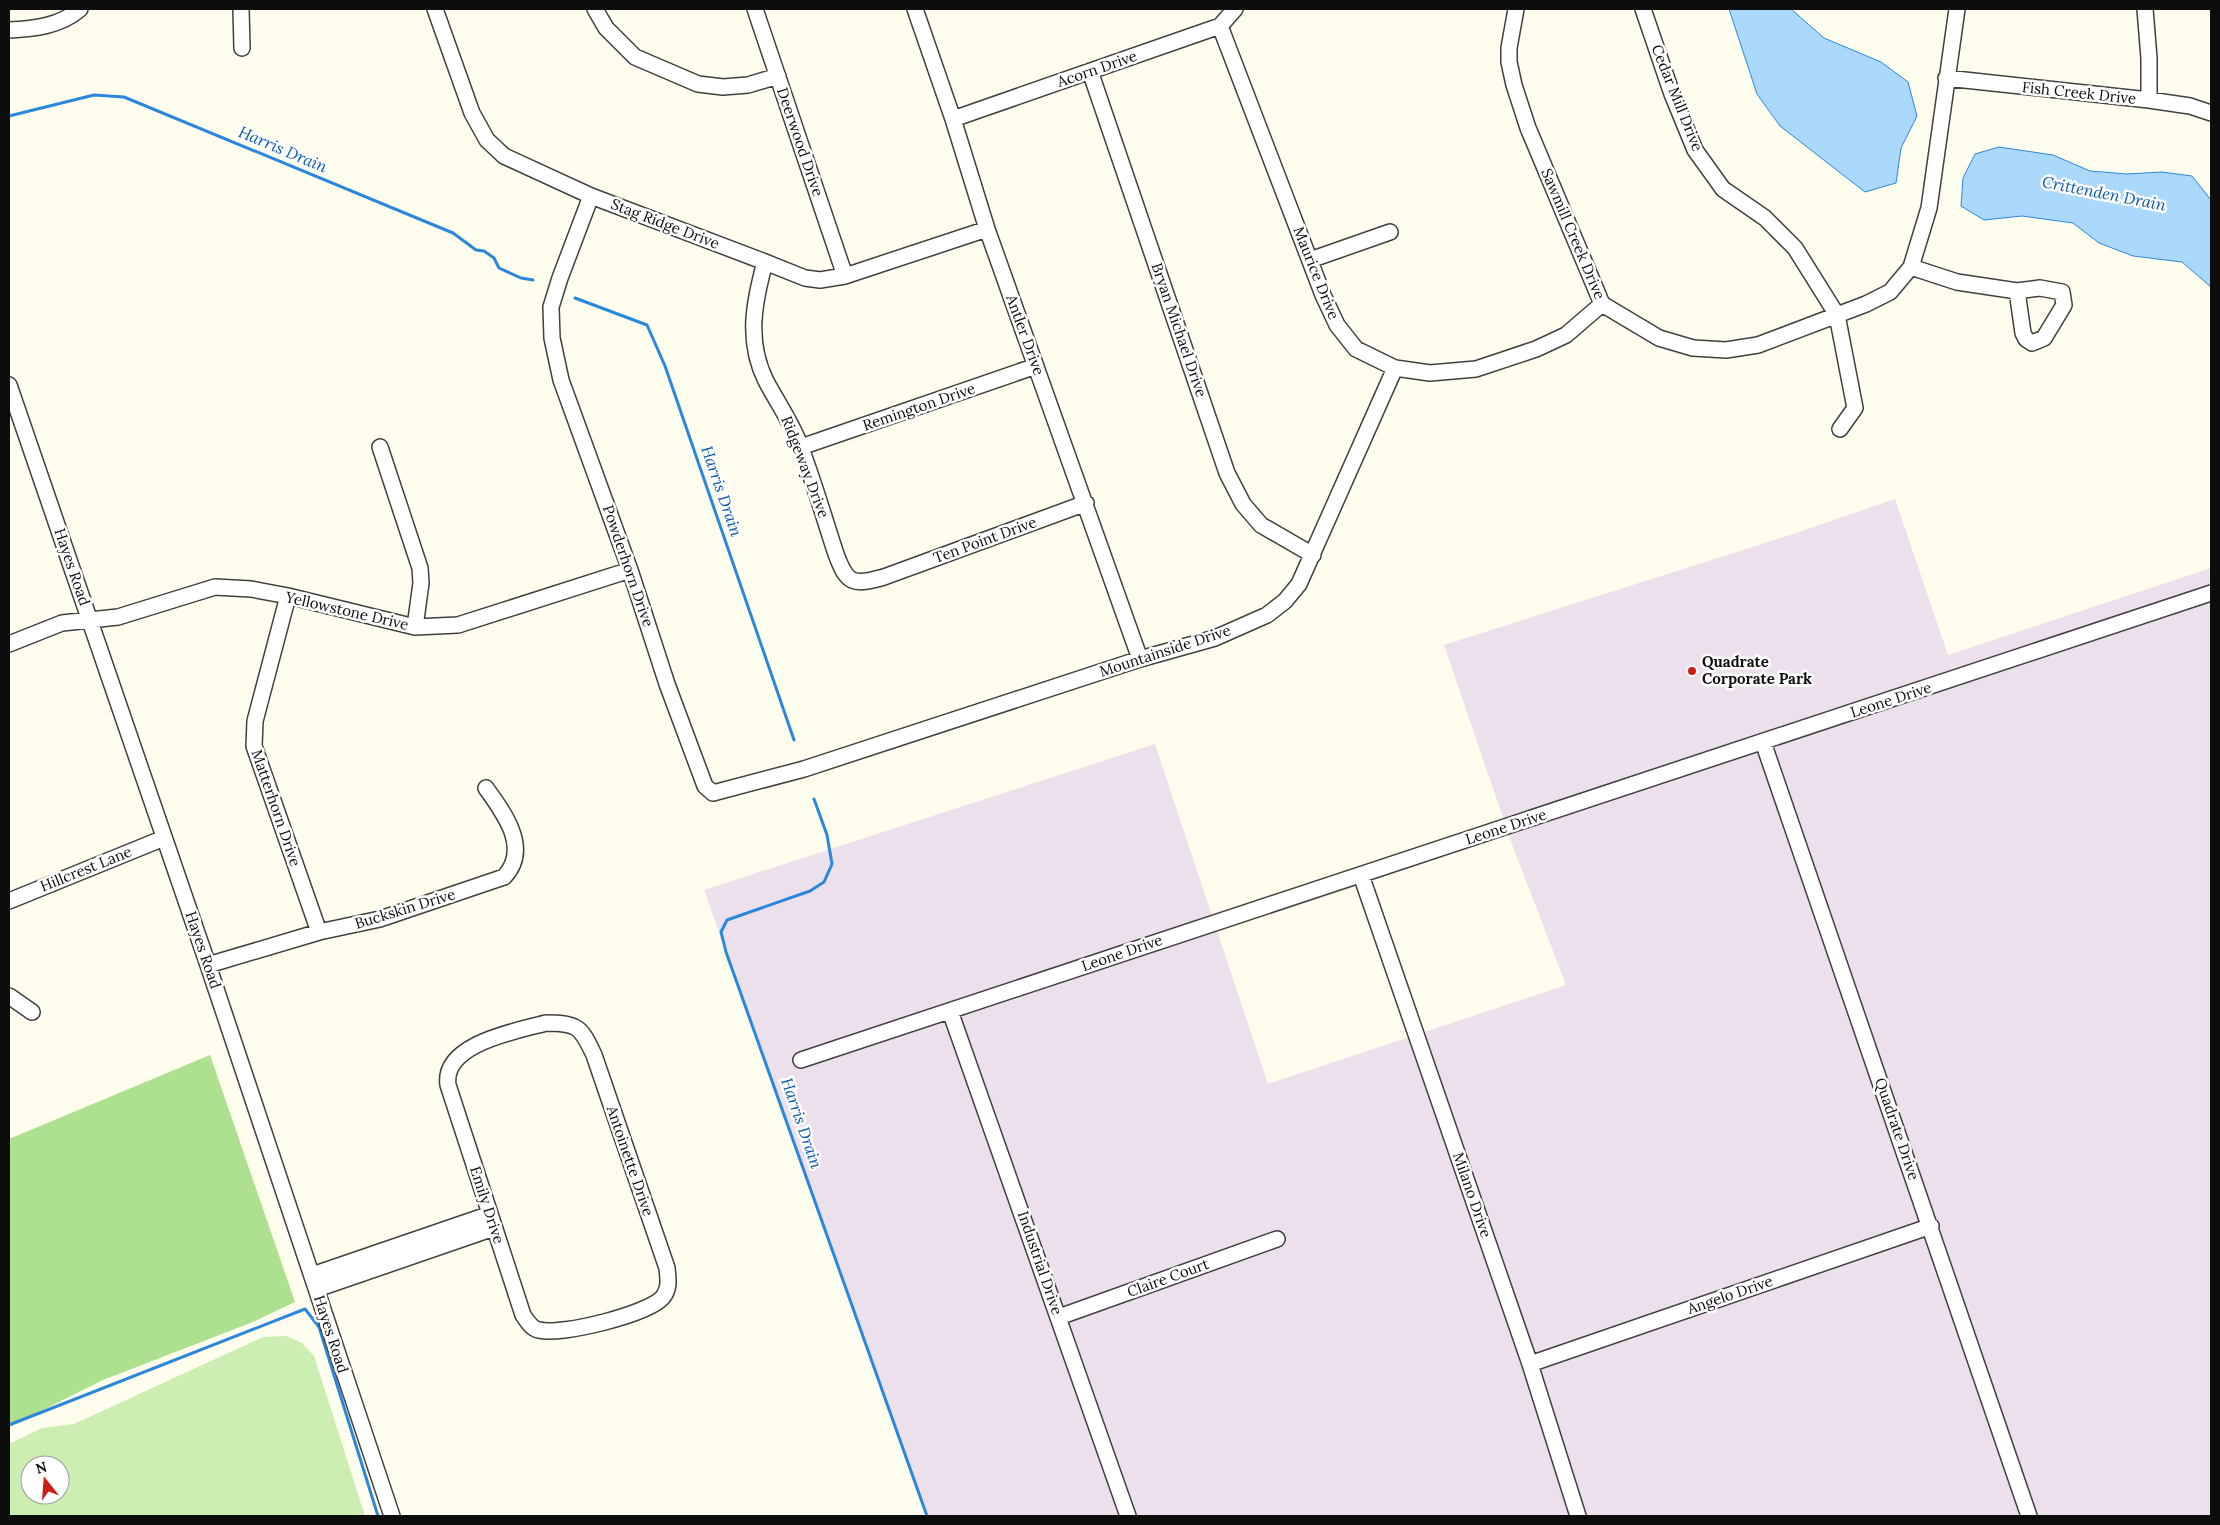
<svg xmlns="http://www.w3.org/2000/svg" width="2220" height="1525" viewBox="0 0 2220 1525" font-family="Lora,serif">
<rect width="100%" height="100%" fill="#fffded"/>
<path fill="#ede0ed" d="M 1895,499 L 1948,655 L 2211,568 L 2211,1516 L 928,1516 L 704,890 L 1155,744 L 1268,1084 L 1566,985 L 1513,847 L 1444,645 L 1790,535 Z"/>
<path fill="#cceeb2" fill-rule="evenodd" d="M 286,1336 L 302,1343 L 314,1356 L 365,1516 L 9,1516 L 9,1444 L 42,1428 L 74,1424 L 263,1337 ZM 30,1465 L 60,1465 L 60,1495 L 30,1495 Z"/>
<path fill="#aee18f" d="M 210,1055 L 295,1302 L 253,1322 L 103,1380 L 9,1427 L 9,1139 Z"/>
<path fill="#abd8fd" stroke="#2a87dc" d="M 1729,9 L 1791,9 L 1824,38 L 1881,62 L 1908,82 L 1917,116 L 1901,148 L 1896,183 L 1865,192 L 1780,126 L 1757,94 Z
M 1999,147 L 2053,155 L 2090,171 L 2127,174 L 2162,172 L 2192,176 L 2211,200 L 2211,287 L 2182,262 L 2133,256 L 2099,243 L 2073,223 L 2022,216 L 1984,220 L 1961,206 L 1963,178 L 1975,154 Z"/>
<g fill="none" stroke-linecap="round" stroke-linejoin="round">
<path stroke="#2a87dc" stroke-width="3" d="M 9,116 L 94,95 L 124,97 L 453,233 L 476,250 L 484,251 L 494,258 L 499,268 L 521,278 L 533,280
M 575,298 L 647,325 L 665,366 L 794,740
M 814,799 L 827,835 L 832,864 L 824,882 L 810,891 L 727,920 L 721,932 L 726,952 L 927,1516
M 9,1425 L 305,1309 L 319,1327 L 378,1516"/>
<defs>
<path id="minor" d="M 241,9 L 242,48
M 435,9 L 472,113 L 487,140 L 504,156 L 591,196 L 765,262 L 805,278 L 820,280 L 845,276 L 987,229
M 595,9 L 606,28 L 635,57 L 698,84 L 723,87 L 748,85 L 778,76
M 755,9 L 845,276
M 915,9 L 953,119 L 987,229 L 1140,659
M 1516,9 L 1509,48 L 1509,62 L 1514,85 L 1528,128 L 1602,304 L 1659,338 L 1693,348 L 1726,350 L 1758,345 L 1866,304 L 1890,292 L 1911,267 L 1929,208 L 1957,9
M 1643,9 L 1672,94 L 1695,150 L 1723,189 L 1765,218 L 1795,248 L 1837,315 L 1855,408 L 1840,429
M 2145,9 L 2149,58 L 2149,100
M 1220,26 L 1323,295 L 1337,325 L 1356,349 L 1395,368 L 1430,373 L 1476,369 L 1536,349 L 1566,335 L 1602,304
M 9,30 C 34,29 60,26 80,9
M 1090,71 L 1227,473 L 1243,504 L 1261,525 L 1313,555
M 1946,78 L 2149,100 L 2190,106 L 2211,113
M 953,119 L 1220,26 L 1235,9
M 591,196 L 560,278 L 551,307 L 552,338 L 561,380 L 630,570 L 667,684 L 705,786 L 713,793 L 804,769 L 1140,659 L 1215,638 L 1267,615 L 1285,601 L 1299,584 L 1395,368
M 1310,260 L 1390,232
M 765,262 C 754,302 746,341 766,381 C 776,400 788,417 797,438 C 812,475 823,515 836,554 C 847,584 853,586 884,577 L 1086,503
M 1911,267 L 1957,282 L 2017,291 L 2040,288 L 2062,292 L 2064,305 L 2044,338 L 2032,343 L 2026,339 L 2023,333 L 2017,291
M 9,385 L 208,965 L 392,1516
M 380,447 L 420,568 L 421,583 L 415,627
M 801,447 L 1036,366
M 288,596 L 255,721 L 254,746 L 319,932
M 9,644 L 62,623 L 118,617 L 215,587 L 251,589 L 288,596 L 415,627 L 458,625 L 630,570
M 1763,742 L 2029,1516
M 1361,875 L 1530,1364 L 1578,1516
M 9,901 L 164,838
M 208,965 L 319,932 L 380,919 L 504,877 C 531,849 504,813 486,788
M 9,996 L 32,1012
M 950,1011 L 1128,1516
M 546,1023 C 578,1023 581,1027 594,1055 L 667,1268 C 668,1278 670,1288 663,1297 C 649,1314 561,1336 539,1330 C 532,1329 527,1321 523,1315 L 448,1085 C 442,1044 516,1031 546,1023 Z
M 801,1060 L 2211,593
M 312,1275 L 490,1214
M 317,1289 L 494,1228
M 1059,1317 L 1277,1239
M 1530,1364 L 1931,1226"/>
</defs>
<use href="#minor" stroke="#404040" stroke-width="18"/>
<use href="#minor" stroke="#fff" stroke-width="15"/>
</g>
<circle fill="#cc1c16" stroke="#fff" stroke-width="2" cx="1692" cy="671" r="5"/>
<g text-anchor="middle" stroke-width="5" stroke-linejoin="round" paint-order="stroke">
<g font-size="15" fill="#0d0d0d" stroke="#fff">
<text transform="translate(1097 69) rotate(-19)" y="5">Acorn Drive</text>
<text transform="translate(2079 93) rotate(6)" y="5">Fish Creek Drive</text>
<text transform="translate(1677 98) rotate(68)" y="5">Cedar Mill Drive</text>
<text transform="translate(800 142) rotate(71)" y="5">Deerwood Drive</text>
<text transform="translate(665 224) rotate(21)" y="5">Stag Ridge Drive</text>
<text transform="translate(1573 234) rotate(67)" y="5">Sawmill Creek Drive</text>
<text transform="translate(1316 273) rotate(68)" y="5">Maurice Drive</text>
<text transform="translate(1179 330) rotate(71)" y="5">Bryan Michael Drive</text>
<text transform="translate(1025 335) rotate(70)" y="5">Antler Drive</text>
<text transform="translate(919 407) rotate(-19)" y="5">Remington Drive</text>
<text transform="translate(805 467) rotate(69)" y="5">Ridgeway Drive</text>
<text transform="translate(985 540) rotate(-20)" y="5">Ten Point Drive</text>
<text transform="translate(628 566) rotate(71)" y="5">Powderhorn Drive</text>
<text transform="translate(72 567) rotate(71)" y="5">Hayes Road</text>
<text transform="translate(347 611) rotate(13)" y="5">Yellowstone Drive</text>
<text transform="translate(1165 651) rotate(-18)" y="5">Mountainside Drive</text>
<text transform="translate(1891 700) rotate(-18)" y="5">Leone Drive</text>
<text transform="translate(276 808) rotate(71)" y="5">Matterhorn Drive</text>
<text transform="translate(1506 827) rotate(-18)" y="5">Leone Drive</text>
<text transform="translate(86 869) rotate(-22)" y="5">Hillcrest Lane</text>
<text transform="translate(405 909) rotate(-17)" y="5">Buckskin Drive</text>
<text transform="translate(203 950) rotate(71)" y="5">Hayes Road</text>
<text transform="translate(1122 953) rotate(-19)" y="5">Leone Drive</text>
<text transform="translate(1897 1129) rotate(71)" y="5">Quadrate Drive</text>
<text transform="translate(630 1161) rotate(71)" y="5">Antoinette Drive</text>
<text transform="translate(1472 1195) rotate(71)" y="5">Milano Drive</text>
<text transform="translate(487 1205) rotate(72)" y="5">Emily Drive</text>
<text transform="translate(1040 1263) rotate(71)" y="5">Industrial Drive</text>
<text transform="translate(1168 1278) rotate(-20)" y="5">Claire Court</text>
<text transform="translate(1730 1295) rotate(-19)" y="5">Angelo Drive</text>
<text transform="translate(331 1334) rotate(72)" y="5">Hayes Road</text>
</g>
<g font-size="15" font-weight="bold" fill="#0d0d0d" stroke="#fff" text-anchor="start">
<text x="1702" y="667">Quadrate<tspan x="1702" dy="17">Corporate Park</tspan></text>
</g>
<g font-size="16" font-style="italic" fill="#0958ad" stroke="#fff">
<text transform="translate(283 149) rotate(23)" y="6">Harris Drain</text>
<text transform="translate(2104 193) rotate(11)" y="6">Crittenden Drain</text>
<text transform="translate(722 491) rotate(71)" y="6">Harris Drain</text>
<text transform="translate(802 1123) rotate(71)" y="6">Harris Drain</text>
</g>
</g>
<rect width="2220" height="1525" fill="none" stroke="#0d0d0d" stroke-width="20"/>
<g transform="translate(45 1480) rotate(343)"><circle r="24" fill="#ffffff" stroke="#9e9e9e"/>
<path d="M0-4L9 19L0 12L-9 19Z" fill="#cc1c16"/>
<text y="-8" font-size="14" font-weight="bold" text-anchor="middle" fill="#0d0d0d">N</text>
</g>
</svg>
